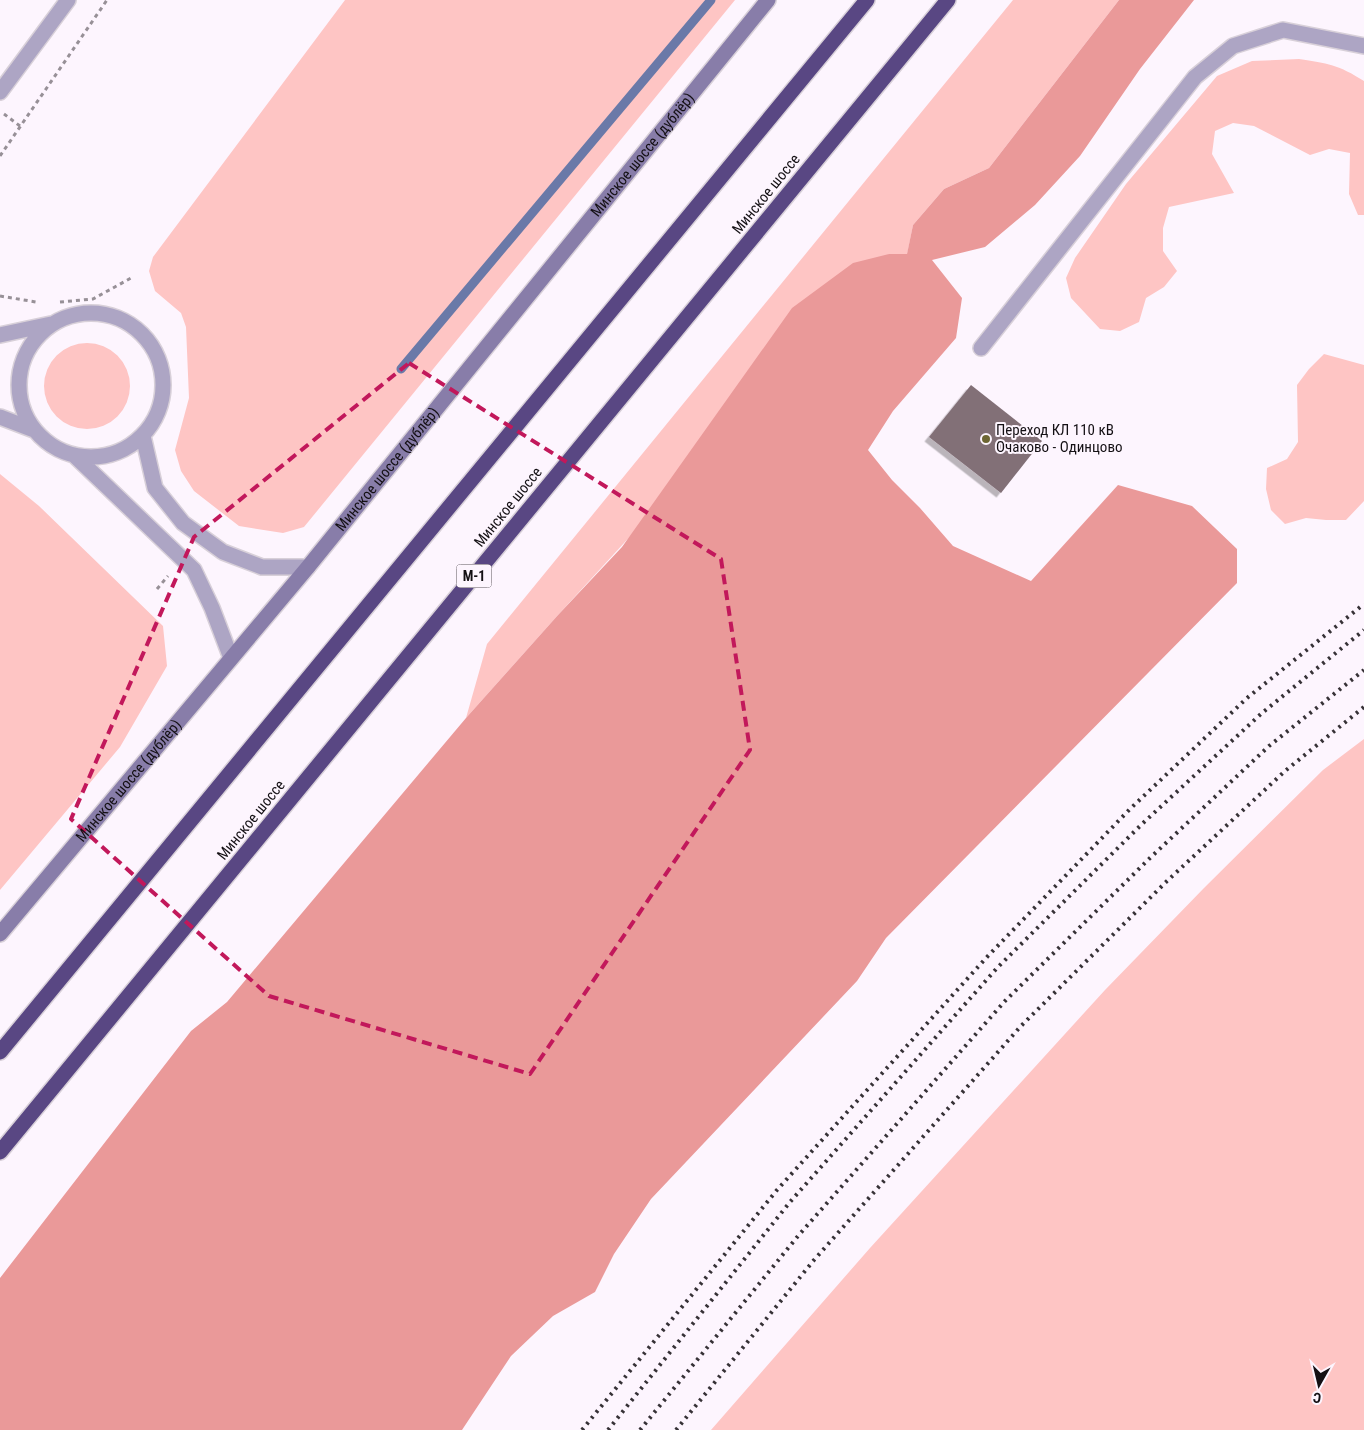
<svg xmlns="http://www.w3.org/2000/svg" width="1364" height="1430" viewBox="0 0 1364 1430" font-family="'Roboto Condensed',sans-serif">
<defs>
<filter id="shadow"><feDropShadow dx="-4.5" dy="4.5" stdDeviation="0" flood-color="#0004"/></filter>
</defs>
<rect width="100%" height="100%" fill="#fdf5fe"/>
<path fill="#fec5c4" d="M 345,0 L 735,0 L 304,527 L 283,533 L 239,526 L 194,491 L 181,471 L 175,450 L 189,398 L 186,327 L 181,313 L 155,291 L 149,271 L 153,257 Z
M 1013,0 L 1119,0 L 989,168 L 944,189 L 913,225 L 907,255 L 889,254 L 558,615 L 466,718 L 487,644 Z
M 1299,59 C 1327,63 1339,65 1364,81 L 1364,215 L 1358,215 L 1349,194 L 1350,153 L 1329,149 L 1310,155 L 1254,126 L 1233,123 L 1215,131 L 1212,154 L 1234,193 L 1169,207 L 1163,228 L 1163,251 L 1177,271 L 1164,287 L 1146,298 L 1139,322 L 1120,331 L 1100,329 L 1071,298 L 1066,278 L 1075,258 L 1126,184 L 1217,76 L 1252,61 Z
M44 386a43 43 0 1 1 86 0a43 43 0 1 1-86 0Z
M 1324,354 L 1364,365 L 1364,501 L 1346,520 L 1326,520 L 1306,518 L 1285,524 L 1271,510 L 1266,489 L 1267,468 L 1287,459 L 1298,442 L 1297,385 L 1309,369 Z
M 0,474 L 39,506 L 163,626 L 167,666 L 120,747 L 0,890 Z
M 1364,739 L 1364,1430 L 711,1430 L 870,1248 L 1105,990 L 1204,888 L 1323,770 Z"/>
<path fill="#ea9999" d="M 1119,0 L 1194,0 L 1140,69 L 1080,156 L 1035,205 L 985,247 L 932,260 L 962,298 L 956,338 L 893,411 L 868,450 L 892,480 L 920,508 L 953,546 L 1031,581 L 1118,485 L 1192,506 L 1237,549 L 1237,583 L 886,938 L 857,981 L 651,1199 L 614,1254 L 595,1292 L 553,1316 L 511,1356 L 462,1430 L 0,1430 L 0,1278 L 191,1031 L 227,1002 L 466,718 L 558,615 L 622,547 L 792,308 L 853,263 L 889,254 L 907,254 L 913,225 L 944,189 L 989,168 Z"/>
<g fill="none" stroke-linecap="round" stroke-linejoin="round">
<path stroke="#6a79a8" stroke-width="9" d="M 401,369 L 711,0"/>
</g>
<path fill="#827077" filter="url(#shadow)" d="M 971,385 L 1042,441 L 1001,493 L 929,437 Z"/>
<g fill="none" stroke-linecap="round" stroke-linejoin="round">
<defs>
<path id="lane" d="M 0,92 L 68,0
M19 385a72 72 0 1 1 144 0a72 72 0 1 1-144 0Z
M 0,335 L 51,324
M 981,348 L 1195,77 L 1233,46 L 1283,30 L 1364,46
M 0,417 L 34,430
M 143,436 L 155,488 L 183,523 L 223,552 L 262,567 L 308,567
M 75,456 L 194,570 L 212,608 L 231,658"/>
<g id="secondary">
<path id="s1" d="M 0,934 L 308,567 L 768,0"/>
</g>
<path id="highway" d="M 0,1052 L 867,0
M 0,1152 L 948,0"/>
</defs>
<use href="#lane" stroke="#d8d0d9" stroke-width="18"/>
<use href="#secondary" stroke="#d8d0d9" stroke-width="18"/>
<use href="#highway" stroke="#d8d0d9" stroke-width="18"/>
<path stroke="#979097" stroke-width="3" stroke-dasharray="4 4" stroke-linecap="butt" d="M 4,114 L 20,126
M 0,156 L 107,0
M 0,296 L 36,302
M 60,302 L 93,299 L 131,278
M 157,589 L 168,576"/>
<use href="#lane" stroke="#ada5c4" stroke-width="15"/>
<use href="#secondary" stroke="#887da9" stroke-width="15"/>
<use href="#highway" stroke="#594783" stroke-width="15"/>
<path stroke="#363136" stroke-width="4" stroke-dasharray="2.5 5" stroke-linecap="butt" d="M 582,1430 L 777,1190 L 986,958 L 1130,809 L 1247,698 L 1364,604
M 608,1430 L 790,1202 L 997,968 L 1142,824 L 1262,713 L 1364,630
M 640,1430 L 798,1236 L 1005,1001 L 1150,858 L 1269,746 L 1364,670
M 676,1430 L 814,1260 L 1021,1026 L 1166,882 L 1285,771 L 1364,707"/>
</g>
<path fill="none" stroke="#c2185b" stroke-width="4" stroke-dasharray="10 6" stroke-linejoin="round" d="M 409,363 L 721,559 L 750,750 L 530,1074 L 269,996 L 71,819 L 194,537 Z"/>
<circle fill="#6d6633" stroke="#fdf5fe" stroke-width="2" cx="986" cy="439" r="5"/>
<g text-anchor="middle" stroke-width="4" stroke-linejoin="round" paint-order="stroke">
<rect fill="#fdf5fe" stroke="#5a555a" stroke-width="1" x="456.5" y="564.5" width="35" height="23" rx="4"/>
<g font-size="14" font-weight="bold" fill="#141014">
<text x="474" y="581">М-1</text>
</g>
<g font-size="15" fill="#141014" stroke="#fdf5fe">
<text dy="5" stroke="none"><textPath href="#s1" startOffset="1010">Минское шоссе (дублёр)</textPath></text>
<text transform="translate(766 194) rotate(-51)" y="5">Минское шоссе</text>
<text dy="5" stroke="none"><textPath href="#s1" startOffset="605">Минское шоссе (дублёр)</textPath></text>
<text transform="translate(508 507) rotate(-51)" y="5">Минское шоссе</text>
<text dy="5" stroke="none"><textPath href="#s1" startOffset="200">Минское шоссе (дублёр)</textPath></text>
<text transform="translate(251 820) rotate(-51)" y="5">Минское шоссе</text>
</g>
<g font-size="15" fill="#141014" stroke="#fdf5fe" text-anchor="start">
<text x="996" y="435">Переход КЛ 110 кВ<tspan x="996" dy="17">Очаково - Одинцово</tspan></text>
</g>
</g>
<g transform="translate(1319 1385) rotate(188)" stroke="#fdf5fe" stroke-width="4" paint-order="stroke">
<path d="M0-4L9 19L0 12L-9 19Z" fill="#141014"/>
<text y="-8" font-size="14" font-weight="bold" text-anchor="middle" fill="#141014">С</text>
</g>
</svg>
